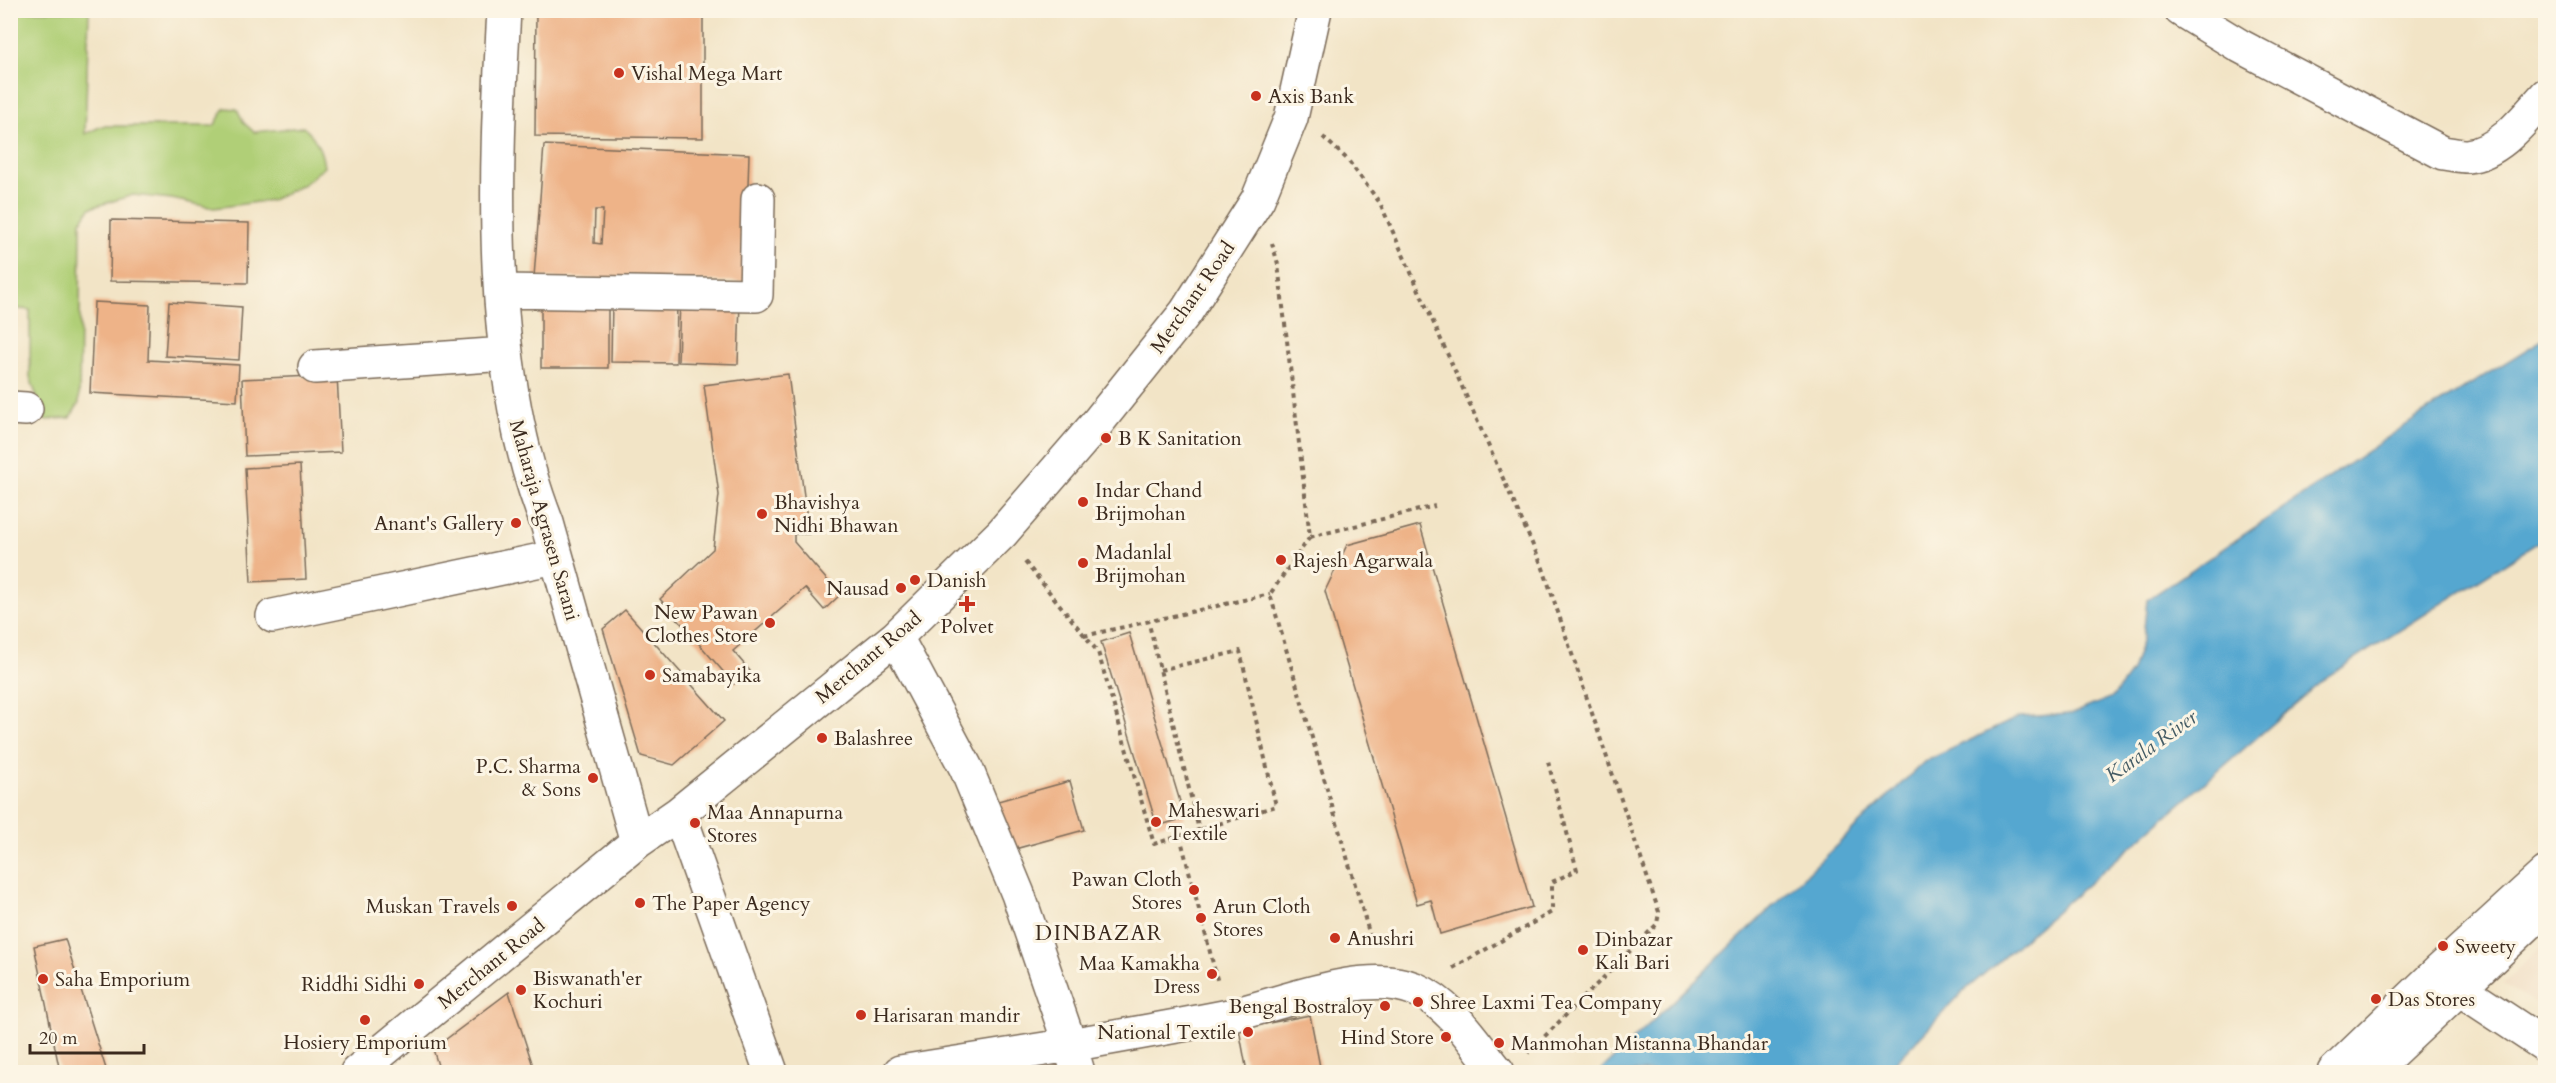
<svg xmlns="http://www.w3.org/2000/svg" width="2556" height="1083" viewBox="0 0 2556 1083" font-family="Cardo,serif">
<rect width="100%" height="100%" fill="#fcf5e5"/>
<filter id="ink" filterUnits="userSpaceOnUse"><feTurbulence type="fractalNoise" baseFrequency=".0167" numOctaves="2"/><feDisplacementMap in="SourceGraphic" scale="12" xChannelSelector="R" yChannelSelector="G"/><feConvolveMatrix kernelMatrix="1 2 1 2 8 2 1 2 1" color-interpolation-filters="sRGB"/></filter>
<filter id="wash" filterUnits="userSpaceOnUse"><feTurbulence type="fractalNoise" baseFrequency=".008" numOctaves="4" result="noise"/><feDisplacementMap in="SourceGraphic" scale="24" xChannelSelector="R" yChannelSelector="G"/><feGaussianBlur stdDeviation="1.35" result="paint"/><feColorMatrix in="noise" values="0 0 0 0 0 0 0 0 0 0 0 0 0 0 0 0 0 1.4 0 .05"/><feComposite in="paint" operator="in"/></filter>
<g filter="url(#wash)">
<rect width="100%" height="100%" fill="#f2e4c6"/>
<path fill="#edd7bb" d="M 2545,942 L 2545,1009 L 2503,984 Z"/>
<path fill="#b0cf77" stroke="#767c4a" stroke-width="1.5" d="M 10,11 L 89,11 L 85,134 L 102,126 L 214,126 L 225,108 L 237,109 L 244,123 L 254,132 L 303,127 C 315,136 322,151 324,167 L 304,184 L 272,200 L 214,208 L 172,199 L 133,195 L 90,208 L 81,221 L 79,403 L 70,418 L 45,420 L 30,377 L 30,310 L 11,308 Z"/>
<path fill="#55a7d0" stroke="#486877" stroke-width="1.5" d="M 2545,338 L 2545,538 L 2328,676 L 1962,993 L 1886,1072 L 1599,1072 L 1924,762 L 2019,717 L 2071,714 L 2113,697 L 2132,671 L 2143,638 L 2147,600 L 2424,413 Z"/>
<g id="blocks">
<path fill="#eeb388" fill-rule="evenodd" d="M 536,10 L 703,10 L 703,138 L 535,136 Z
M 544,145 L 749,154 L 745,282 L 534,277 ZM 595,210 L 603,210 L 601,244 L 594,243 Z
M 111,220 L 249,223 L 248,283 L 110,281 Z
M 612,298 L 677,299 L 676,363 L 611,362 Z
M 680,299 L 740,301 L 738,364 L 678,362 Z
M 541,300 L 608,300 L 608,368 L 541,368 Z
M 94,302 L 150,305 L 148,360 L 239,365 L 237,401 L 90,393 Z
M 169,302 L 242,307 L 239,360 L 165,356 Z
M 788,374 L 809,534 L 794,534 L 794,542 L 840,595 L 824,610 L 805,588 L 733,651 L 750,671 L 734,684 L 660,599 L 713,549 L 719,495 L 704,385 Z
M 337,375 L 341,452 L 245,456 L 242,379 Z
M 300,465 L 306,579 L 251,582 L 245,468 Z
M 1420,525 L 1532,907 L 1440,934 L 1431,900 L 1417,904 L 1325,591 L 1347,545 Z
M 625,610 L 724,721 L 674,765 L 641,756 L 603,629 Z
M 1129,633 L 1185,818 L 1157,826 L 1101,642 Z
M 1070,781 L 1084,830 L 1004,852 L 991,803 Z
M 65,939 L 107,1072 L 60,1072 L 34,946 Z
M 509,992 L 535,1072 L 440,1072 L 433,1049 Z
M 1310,1015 L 1321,1072 L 1247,1072 L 1239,1029 Z"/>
</g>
</g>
<g filter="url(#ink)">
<use href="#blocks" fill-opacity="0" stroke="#7b6b59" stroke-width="1.5"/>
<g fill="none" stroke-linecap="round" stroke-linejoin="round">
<defs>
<path id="minor" d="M 504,10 C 495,174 486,370 547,523 L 637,842
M 2181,10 L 2240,46 L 2443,153 C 2451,154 2460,156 2467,156 C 2500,153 2526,117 2546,95
M 502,291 L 756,295 L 758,199
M 315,367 L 506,354
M 10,408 L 26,409
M 273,616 L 555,557
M 896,637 L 966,768 L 1018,894 L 1070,1045 C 1121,1036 1173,1027 1224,1017 C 1278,1006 1362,967 1415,989 C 1451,1004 1474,1043 1498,1072
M 679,813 L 771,1072
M 2442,973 L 2458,988 L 2546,1046
M 357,1072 L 637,842 L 679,813 L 896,637 L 1002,533 L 1098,422 L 1186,312 L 1258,199 L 1291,118 L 1315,10
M 900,1072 L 1070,1045 L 1078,1072
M 2334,1072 L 2439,971 L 2546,873
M 2371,1072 L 2546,907"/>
</defs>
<use href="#minor" stroke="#7b6b59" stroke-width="36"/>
<path stroke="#7b6b59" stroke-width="4" stroke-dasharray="4.5 4.5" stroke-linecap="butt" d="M 1323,137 L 1347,159 L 1380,203 L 1543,568 L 1659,912 L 1657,924 L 1528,1053
M 1272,243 L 1278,264 L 1310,537 L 1270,594 L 1373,946
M 1310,537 L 1435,506
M 1025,562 L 1098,652 L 1154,844 L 1199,830 L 1148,620
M 1084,636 L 1270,594
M 1160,670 L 1240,651 L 1276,806 L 1199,830
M 1180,836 L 1218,983
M 1453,968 L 1552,912 L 1552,882 L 1577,870 L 1547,758"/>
<use href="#minor" stroke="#fff" stroke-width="33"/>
</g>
</g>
<g fill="#c8321e" stroke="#fcf5e5" stroke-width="2">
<circle cx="619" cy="73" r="6"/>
<circle cx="1256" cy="96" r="6"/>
<circle cx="1106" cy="438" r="6"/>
<circle cx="1083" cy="502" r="6"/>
<circle cx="762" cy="514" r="6"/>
<circle cx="516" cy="523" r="6"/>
<circle cx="1281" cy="560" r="6"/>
<circle cx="1083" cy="563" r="6"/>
<circle cx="915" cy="580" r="6"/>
<circle cx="901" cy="588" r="6"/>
<path d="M964 595h6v6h6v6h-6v6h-6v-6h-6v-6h6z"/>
<circle cx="770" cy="623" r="6"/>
<circle cx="650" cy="675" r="6"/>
<circle cx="822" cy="738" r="6"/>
<circle cx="593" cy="778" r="6"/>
<circle cx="1156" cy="822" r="6"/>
<circle cx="695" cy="823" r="6"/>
<circle cx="1194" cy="890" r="6"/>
<circle cx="640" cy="903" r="6"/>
<circle cx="512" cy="906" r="6"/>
<circle cx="1201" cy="918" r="6"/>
<circle cx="1335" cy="938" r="6"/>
<circle cx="2443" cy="946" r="6"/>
<circle cx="1583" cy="950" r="6"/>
<circle cx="1212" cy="974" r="6"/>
<circle cx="43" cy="979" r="6"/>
<circle cx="419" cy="984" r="6"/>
<circle cx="521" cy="990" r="6"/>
<circle cx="2376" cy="999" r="6"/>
<circle cx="1418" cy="1002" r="6"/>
<circle cx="1385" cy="1006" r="6"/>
<circle cx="861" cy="1015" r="6"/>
<circle cx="365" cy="1020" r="6"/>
<circle cx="1248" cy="1032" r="6"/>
<circle cx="1446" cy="1037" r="6"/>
<circle cx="1499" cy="1043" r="6"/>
</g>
<g text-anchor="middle" stroke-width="6" stroke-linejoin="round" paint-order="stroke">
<g font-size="20" fill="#3b2a1e" stroke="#fcf5e5" text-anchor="start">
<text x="631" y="80">Vishal Mega Mart</text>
<text x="1268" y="103">Axis Bank</text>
<text x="1118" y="445">B K Sanitation</text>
<text x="1095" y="497">Indar Chand<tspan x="1095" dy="23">Brijmohan</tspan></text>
<text x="774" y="509">Bhavishya<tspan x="774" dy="23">Nidhi Bhawan</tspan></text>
<text x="504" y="530" text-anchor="end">Anant's Gallery</text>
<text x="1095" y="559">Madanlal<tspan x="1095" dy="23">Brijmohan</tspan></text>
<text x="1293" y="567">Rajesh Agarwala</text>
<text x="927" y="587">Danish</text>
<text x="889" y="595" text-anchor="end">Nausad</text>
<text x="758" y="619" text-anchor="end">New Pawan<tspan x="758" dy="23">Clothes Store</tspan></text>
<text x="967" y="633" text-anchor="middle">Polvet</text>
<text x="662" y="682">Samabayika</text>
<text x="834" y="745">Balashree</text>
<text x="581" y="773" text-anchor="end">P.C. Sharma<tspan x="581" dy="23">&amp; Sons</tspan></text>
<text x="1168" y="817">Maheswari<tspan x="1168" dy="23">Textile</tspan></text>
<text x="707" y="819">Maa Annapurna<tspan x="707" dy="23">Stores</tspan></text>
<text x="1182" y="886" text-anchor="end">Pawan Cloth<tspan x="1182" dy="23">Stores</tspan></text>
<text x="652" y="910">The Paper Agency</text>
<text x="500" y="913" text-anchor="end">Muskan Travels</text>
<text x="1213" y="913">Arun Cloth<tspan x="1213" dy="23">Stores</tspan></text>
<text x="1347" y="945">Anushri</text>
<text x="1595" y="946">Dinbazar<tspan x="1595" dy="23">Kali Bari</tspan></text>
<text x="2455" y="953">Sweety</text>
<text x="1200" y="970" text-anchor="end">Maa Kamakha<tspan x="1200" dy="23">Dress</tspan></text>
<text x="533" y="985">Biswanath'er<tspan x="533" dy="23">Kochuri</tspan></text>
<text x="55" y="986">Saha Emporium</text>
<text x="407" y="991" text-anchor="end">Riddhi Sidhi</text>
<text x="2388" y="1006">Das Stores</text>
<text x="1430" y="1009">Shree Laxmi Tea Company</text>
<text x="1373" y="1013" text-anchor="end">Bengal Bostraloy</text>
<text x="873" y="1022">Harisaran mandir</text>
<text x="1236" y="1039" text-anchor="end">National Textile</text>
<text x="1434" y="1044" text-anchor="end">Hind Store</text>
<text x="365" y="1049" text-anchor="middle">Hosiery Emporium</text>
<text x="1511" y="1050">Manmohan Mistanna Bhandar</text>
</g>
<g font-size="20" fill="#3b2a1e" stroke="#fcf5e5">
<text transform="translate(1192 297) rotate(-55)" y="7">Merchant Road</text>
<text transform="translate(545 520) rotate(74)" y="7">Maharaja Agrasen Sarani</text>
<text transform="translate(868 657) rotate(-40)" y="7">Merchant Road</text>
<text transform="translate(491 963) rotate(-39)" y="7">Merchant Road</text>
</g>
<g font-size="21" font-style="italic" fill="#455c65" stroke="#fcf5e5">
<text transform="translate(2151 746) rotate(-36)" y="7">Karala River</text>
</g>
<g font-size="21" letter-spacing="1.5" fill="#3b2a1e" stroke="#fcf5e5">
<text x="1099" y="940">DINBAZAR</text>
</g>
</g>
<rect width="2556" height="1083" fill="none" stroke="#fcf5e5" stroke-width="36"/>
<path d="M30 1044v9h114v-9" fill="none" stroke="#3b2a1e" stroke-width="3"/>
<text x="39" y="1044" font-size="18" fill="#3b2a1e" stroke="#fcf5e5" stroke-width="4.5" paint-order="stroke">20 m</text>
</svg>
